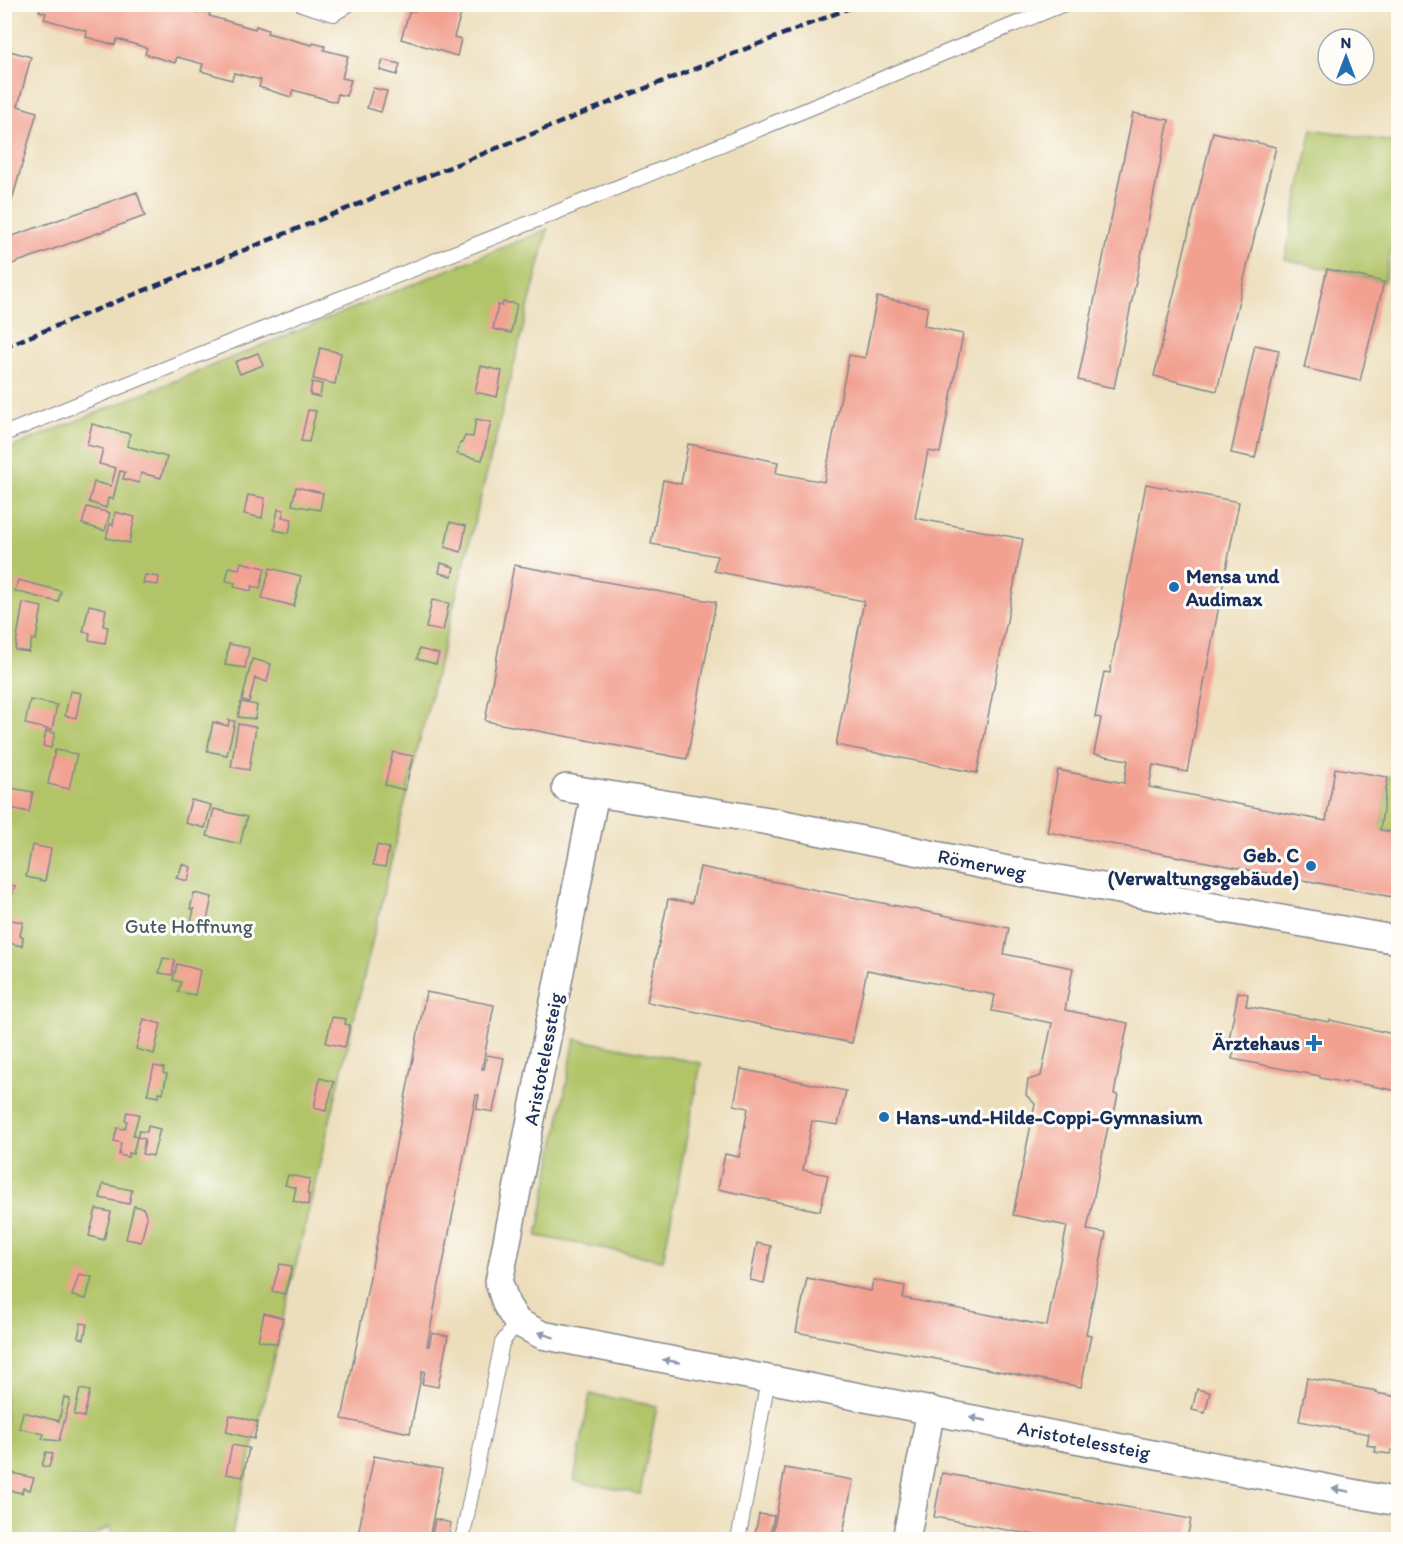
<svg xmlns="http://www.w3.org/2000/svg" width="1403" height="1544" viewBox="0 0 1403 1544" font-family="Itim,sans-serif">
<rect width="100%" height="100%" fill="#fdfcf7"/>
<filter id="ink" filterUnits="userSpaceOnUse"><feTurbulence type="fractalNoise" baseFrequency=".0167" numOctaves="2"/><feDisplacementMap in="SourceGraphic" scale="12" xChannelSelector="R" yChannelSelector="G"/><feConvolveMatrix kernelMatrix="1 2 1 2 8 2 1 2 1" color-interpolation-filters="sRGB"/></filter>
<filter id="wash" filterUnits="userSpaceOnUse"><feTurbulence type="fractalNoise" baseFrequency=".008" numOctaves="4" result="noise"/><feDisplacementMap in="SourceGraphic" scale="24" xChannelSelector="R" yChannelSelector="G"/><feGaussianBlur stdDeviation="1.35" result="paint"/><feColorMatrix in="noise" values="0 0 0 0 0 0 0 0 0 0 0 0 0 0 0 0 0 1.4 0 .05"/><feComposite in="paint" operator="in"/></filter>
<g filter="url(#wash)">
<rect width="100%" height="100%" fill="#eddebb"/>
<path fill="#b1c468" stroke="#667a63" stroke-width="1.5" d="M 1312,129 L 1398,143 L 1398,219 L 1384,282 L 1285,259 Z
M 548,229 L 421,735 L 231,1539 L 116,1539 L 109,1527 L 87,1539 L 5,1540 L 5,450 Z
M 1398,775 L 1398,833 L 1380,830 L 1388,777 Z
M 575,1039 L 701,1063 L 663,1260 L 537,1236 Z
M 590,1394 L 657,1406 L 640,1494 L 574,1481 Z"/>
<g id="blocks">
<path fill="#f2a191" d="M 41,4 L 168,4 L 198,13 L 198,10 L 210,13 L 209,16 L 255,29 L 256,26 L 268,30 L 267,33 L 312,45 L 313,43 L 325,46 L 324,50 L 348,56 L 342,78 L 351,80 L 346,96 L 338,94 L 336,102 L 293,90 L 291,97 L 259,87 L 261,80 L 234,73 L 232,80 L 201,71 L 203,64 L 177,57 L 175,63 L 145,54 L 147,48 L 117,39 L 115,45 L 86,37 L 87,31 L 44,19 L 46,13 L 39,11 Z
M 417,4 L 464,4 L 454,37 L 461,39 L 457,56 L 401,39 L 409,13 L 415,11 Z
M 10,51 L 31,57 L 18,106 L 37,112 L 5,225 L 4,70 Z
M 383,60 L 400,64 L 397,75 L 380,70 Z
M 373,88 L 387,91 L 381,112 L 367,108 Z
M 1133,113 L 1169,120 L 1114,388 L 1078,380 Z
M 1213,132 L 1276,147 L 1217,391 L 1154,376 Z
M 137,192 L 145,216 L 4,267 L 4,239 Z
M 1327,269 L 1384,282 L 1360,381 L 1304,368 Z
M 877,297 L 928,307 L 924,326 L 963,334 L 940,453 L 928,451 L 915,518 L 1023,539 L 977,773 L 836,745 L 864,601 L 714,571 L 717,556 L 651,544 L 663,480 L 681,484 L 688,444 L 778,462 L 776,473 L 824,482 L 849,355 L 865,358 Z
M 503,302 L 517,304 L 511,333 L 493,329 L 498,305 L 502,306 Z
M 1255,345 L 1279,350 L 1255,458 L 1231,453 Z
M 320,348 L 341,353 L 335,384 L 313,379 Z
M 258,353 L 263,365 L 240,374 L 235,362 Z
M 481,366 L 502,371 L 497,397 L 475,392 Z
M 312,382 L 322,384 L 320,397 L 310,395 Z
M 308,410 L 316,411 L 309,442 L 301,441 Z
M 476,419 L 491,422 L 482,460 L 457,454 L 460,443 L 462,443 L 465,436 L 473,437 Z
M 92,424 L 130,434 L 127,446 L 167,457 L 161,478 L 141,473 L 139,483 L 123,479 L 125,472 L 120,471 L 113,499 L 108,498 L 106,508 L 89,502 L 94,482 L 111,486 L 116,468 L 99,464 L 103,449 L 87,445 Z
M 1146,484 L 1239,502 L 1187,772 L 1153,765 L 1149,787 L 1326,821 L 1335,768 L 1388,777 L 1380,830 L 1398,833 L 1398,898 L 1047,832 L 1058,770 L 1124,783 L 1128,760 L 1094,754 L 1101,718 L 1095,717 L 1104,672 L 1110,673 Z
M 296,487 L 323,493 L 320,510 L 292,505 Z
M 248,495 L 265,498 L 262,518 L 244,514 Z
M 87,507 L 110,513 L 105,531 L 82,524 Z
M 278,509 L 284,510 L 282,517 L 292,519 L 289,533 L 274,530 Z
M 115,512 L 135,517 L 129,543 L 106,538 L 110,524 L 113,525 Z
M 450,522 L 466,526 L 461,552 L 445,547 Z
M 241,562 L 265,568 L 260,588 L 252,586 L 251,591 L 234,587 L 235,583 L 226,581 L 229,567 L 239,569 Z
M 441,563 L 454,567 L 452,576 L 439,573 Z
M 514,565 L 716,602 L 687,759 L 485,721 Z
M 270,568 L 301,576 L 294,606 L 262,598 Z
M 145,575 L 159,577 L 158,585 L 143,583 Z
M 18,580 L 61,591 L 58,602 L 15,591 Z
M 432,600 L 449,603 L 443,631 L 426,628 Z
M 23,603 L 42,607 L 36,640 L 32,639 L 29,652 L 15,650 Z
M 89,605 L 106,609 L 103,626 L 108,627 L 105,643 L 89,640 L 90,633 L 83,632 Z
M 229,644 L 249,648 L 245,668 L 225,665 Z
M 419,649 L 439,654 L 436,664 L 417,659 Z
M 252,659 L 271,664 L 267,682 L 255,678 L 249,702 L 242,700 Z
M 70,691 L 81,693 L 76,718 L 65,716 Z
M 30,700 L 57,705 L 52,730 L 25,724 Z
M 241,702 L 257,705 L 255,719 L 238,717 Z
M 229,720 L 235,721 L 227,755 L 207,751 L 213,722 L 228,726 Z
M 238,724 L 256,727 L 249,770 L 231,767 Z
M 46,731 L 55,733 L 51,748 L 43,746 Z
M 55,750 L 77,754 L 69,789 L 48,784 Z
M 393,752 L 413,756 L 405,790 L 385,785 Z
M 6,787 L 33,792 L 29,812 L 4,807 Z
M 191,800 L 211,805 L 205,828 L 185,823 Z
M 214,809 L 247,817 L 240,844 L 207,836 Z
M 32,845 L 51,849 L 45,881 L 26,877 Z
M 377,845 L 389,848 L 385,867 L 373,865 Z
M 182,864 L 191,867 L 188,881 L 176,878 L 177,875 L 179,875 Z
M 700,867 L 1009,928 L 1004,954 L 1073,968 L 1065,1010 L 1128,1023 L 1114,1094 L 1118,1095 L 1113,1118 L 1110,1117 L 1087,1230 L 1106,1233 L 1086,1334 L 1091,1335 L 1081,1387 L 796,1332 L 807,1278 L 871,1291 L 873,1280 L 905,1286 L 903,1298 L 1047,1326 L 1067,1226 L 1013,1215 L 1035,1104 L 1026,1095 L 1028,1080 L 1041,1076 L 1052,1023 L 992,1011 L 995,995 L 867,970 L 852,1043 L 647,1002 L 668,899 L 692,903 Z
M 4,883 L 15,886 L 13,893 L 4,890 Z
M 194,893 L 212,897 L 206,925 L 191,922 L 194,909 L 190,909 Z
M 6,919 L 23,922 L 20,936 L 23,937 L 22,946 L 4,942 L 4,927 Z
M 163,958 L 175,960 L 172,975 L 159,973 Z
M 177,964 L 200,970 L 195,995 L 178,992 L 181,982 L 173,980 Z
M 426,992 L 494,1005 L 482,1069 L 484,1069 L 487,1055 L 504,1058 L 493,1112 L 476,1109 L 479,1095 L 476,1095 L 427,1346 L 429,1346 L 432,1333 L 448,1336 L 438,1387 L 422,1384 L 425,1371 L 422,1371 L 410,1433 L 342,1419 Z
M 1238,992 L 1248,994 L 1246,1006 L 1329,1022 L 1330,1020 L 1398,1035 L 1398,1091 L 1347,1081 L 1346,1083 L 1320,1078 L 1320,1076 L 1232,1059 L 1234,1051 L 1227,1050 Z
M 332,1017 L 346,1019 L 345,1024 L 350,1025 L 345,1047 L 326,1043 Z
M 144,1019 L 161,1024 L 154,1054 L 136,1049 Z
M 154,1066 L 164,1068 L 163,1073 L 167,1074 L 163,1093 L 159,1092 L 159,1097 L 147,1095 Z
M 741,1069 L 846,1091 L 838,1125 L 812,1121 L 803,1170 L 828,1175 L 820,1211 L 718,1189 L 725,1154 L 739,1157 L 748,1108 L 734,1105 Z
M 320,1078 L 334,1082 L 326,1111 L 314,1108 Z
M 127,1112 L 139,1114 L 133,1136 L 137,1137 L 133,1154 L 129,1153 L 128,1157 L 119,1155 L 121,1143 L 114,1141 L 117,1128 L 125,1129 L 127,1121 L 125,1120 Z
M 148,1126 L 160,1129 L 153,1156 L 142,1154 L 145,1139 L 137,1137 L 139,1131 L 147,1132 Z
M 288,1175 L 310,1179 L 307,1194 L 309,1194 L 308,1205 L 293,1201 L 296,1188 L 285,1185 Z
M 103,1184 L 132,1190 L 129,1204 L 100,1198 Z
M 134,1206 L 143,1208 L 147,1217 L 141,1242 L 126,1239 Z
M 96,1209 L 111,1212 L 104,1240 L 89,1236 Z
M 757,1243 L 771,1246 L 764,1283 L 750,1280 Z
M 280,1264 L 292,1266 L 285,1294 L 272,1291 Z
M 79,1274 L 92,1277 L 86,1299 L 72,1296 Z
M 264,1313 L 283,1318 L 277,1344 L 258,1340 Z
M 81,1323 L 87,1324 L 84,1339 L 78,1337 Z
M 1307,1378 L 1377,1391 L 1376,1393 L 1398,1397 L 1398,1451 L 1391,1450 L 1390,1454 L 1375,1452 L 1376,1447 L 1367,1445 L 1369,1434 L 1299,1421 Z
M 80,1389 L 90,1391 L 84,1417 L 74,1415 Z
M 1197,1389 L 1210,1392 L 1205,1413 L 1192,1410 Z
M 64,1397 L 70,1399 L 59,1441 L 42,1439 L 44,1434 L 19,1428 L 23,1412 L 59,1421 Z
M 230,1415 L 258,1422 L 254,1439 L 226,1432 Z
M 232,1445 L 249,1448 L 243,1477 L 226,1474 Z
M 46,1452 L 53,1454 L 49,1467 L 42,1466 Z
M 374,1456 L 442,1469 L 430,1534 L 432,1534 L 435,1519 L 451,1523 L 448,1539 L 357,1539 Z
M 785,1468 L 853,1480 L 842,1539 L 754,1539 L 759,1514 L 774,1516 L 771,1531 L 773,1532 Z
M 4,1471 L 34,1478 L 30,1490 L 23,1488 L 22,1493 L 4,1489 Z
M 942,1473 L 1191,1519 L 1187,1539 L 1058,1539 L 934,1517 Z"/>
</g>
</g>
<g filter="url(#ink)">
<use href="#blocks" fill-opacity="0" stroke="#84868c" stroke-width="1.5"/>
<g fill="none" stroke-linecap="round" stroke-linejoin="round">
<defs>
<path id="service" d="M 301,4 L 334,14 L 349,4
M 4,434 L 233,341 L 557,212 L 1064,4
M 462,1540 L 502,1343 L 517,1322
M 738,1540 L 768,1380"/>
<path id="minor" d="M 566,788 L 769,821 L 1008,870 L 1398,940
M 595,793 L 499,1282 L 506,1304 L 517,1322 L 542,1335 L 1398,1502
M 906,1540 L 931,1410"/>
</defs>
<use href="#service" stroke="#84868c" stroke-width="16"/>
<use href="#minor" stroke="#84868c" stroke-width="30"/>
<use href="#service" stroke="#fff" stroke-width="14"/>
<use href="#minor" stroke="#fff" stroke-width="27"/>
<path stroke="#1b2f5e" stroke-width="4.5" stroke-dasharray="9 4.5" stroke-linecap="butt" d="M 4,347 L 636,92 L 860,4"/>
</g>
<defs><path id="oneway-solid" d="M-6-.8H1V-3.2L6.5 0L1 3.2V.8H-6Z" transform="scale(1.5)"/></defs>
<g fill="#8d97ae">
<use href="#oneway-solid" transform="translate(546 1335) rotate(-163)"/>
<use href="#oneway-solid" transform="translate(671 1361) rotate(-169)"/>
<use href="#oneway-solid" transform="translate(978 1419) rotate(-169)"/>
<use href="#oneway-solid" transform="translate(1341 1490) rotate(-169)"/>
</g>
</g>
<g fill="#1f6fb2" stroke="#fdfcf7" stroke-width="2">
<circle cx="1174" cy="587" r="6"/>
<circle cx="1311" cy="866" r="6"/>
<path d="M1311 1034h6v6h6v6h-6v6h-6v-6h-6v-6h6z"/>
<circle cx="884" cy="1117" r="6"/>
</g>
<g text-anchor="middle" stroke-width="6" stroke-linejoin="round" paint-order="stroke">
<g font-size="20" font-weight="bold" fill="#1b2f5e" stroke="#fdfcf7" text-anchor="start">
<text x="1186" y="583">Mensa und<tspan x="1186" dy="23">Audimax</tspan></text>
<text x="1299" y="862" text-anchor="end">Geb. C<tspan x="1299" dy="23">(Verwaltungsgebäude)</tspan></text>
<text x="1300" y="1050" text-anchor="end">Ärztehaus</text>
<text x="896" y="1124">Hans-und-Hilde-Coppi-Gymnasium</text>
</g>
<g font-size="20" fill="#1b2f5e" stroke="#fdfcf7">
<text transform="translate(982 864) rotate(11)" y="7">Römerweg</text>
<text transform="translate(543 1059) rotate(-79)" y="7">Aristotelessteig</text>
<text transform="translate(1084 1440) rotate(11)" y="7">Aristotelessteig</text>
</g>
<g font-size="20" fill="#485c61" stroke="#fdfcf7">
<text x="189" y="933">Gute Hoffnung</text>
</g>
</g>
<rect width="1403" height="1544" fill="none" stroke="#fdfcf7" stroke-width="24"/>
<g transform="translate(1346 57)"><circle r="28" fill="#fdfcf7" stroke="#a3aaba" stroke-width="1.5"/>
<path d="M0-4.5L10 22L0 15L-10 22Z" fill="#1f6fb2"/>
<text y="-9" font-size="16" font-weight="bold" text-anchor="middle" fill="#1b2f5e">N</text>
</g>
</svg>
